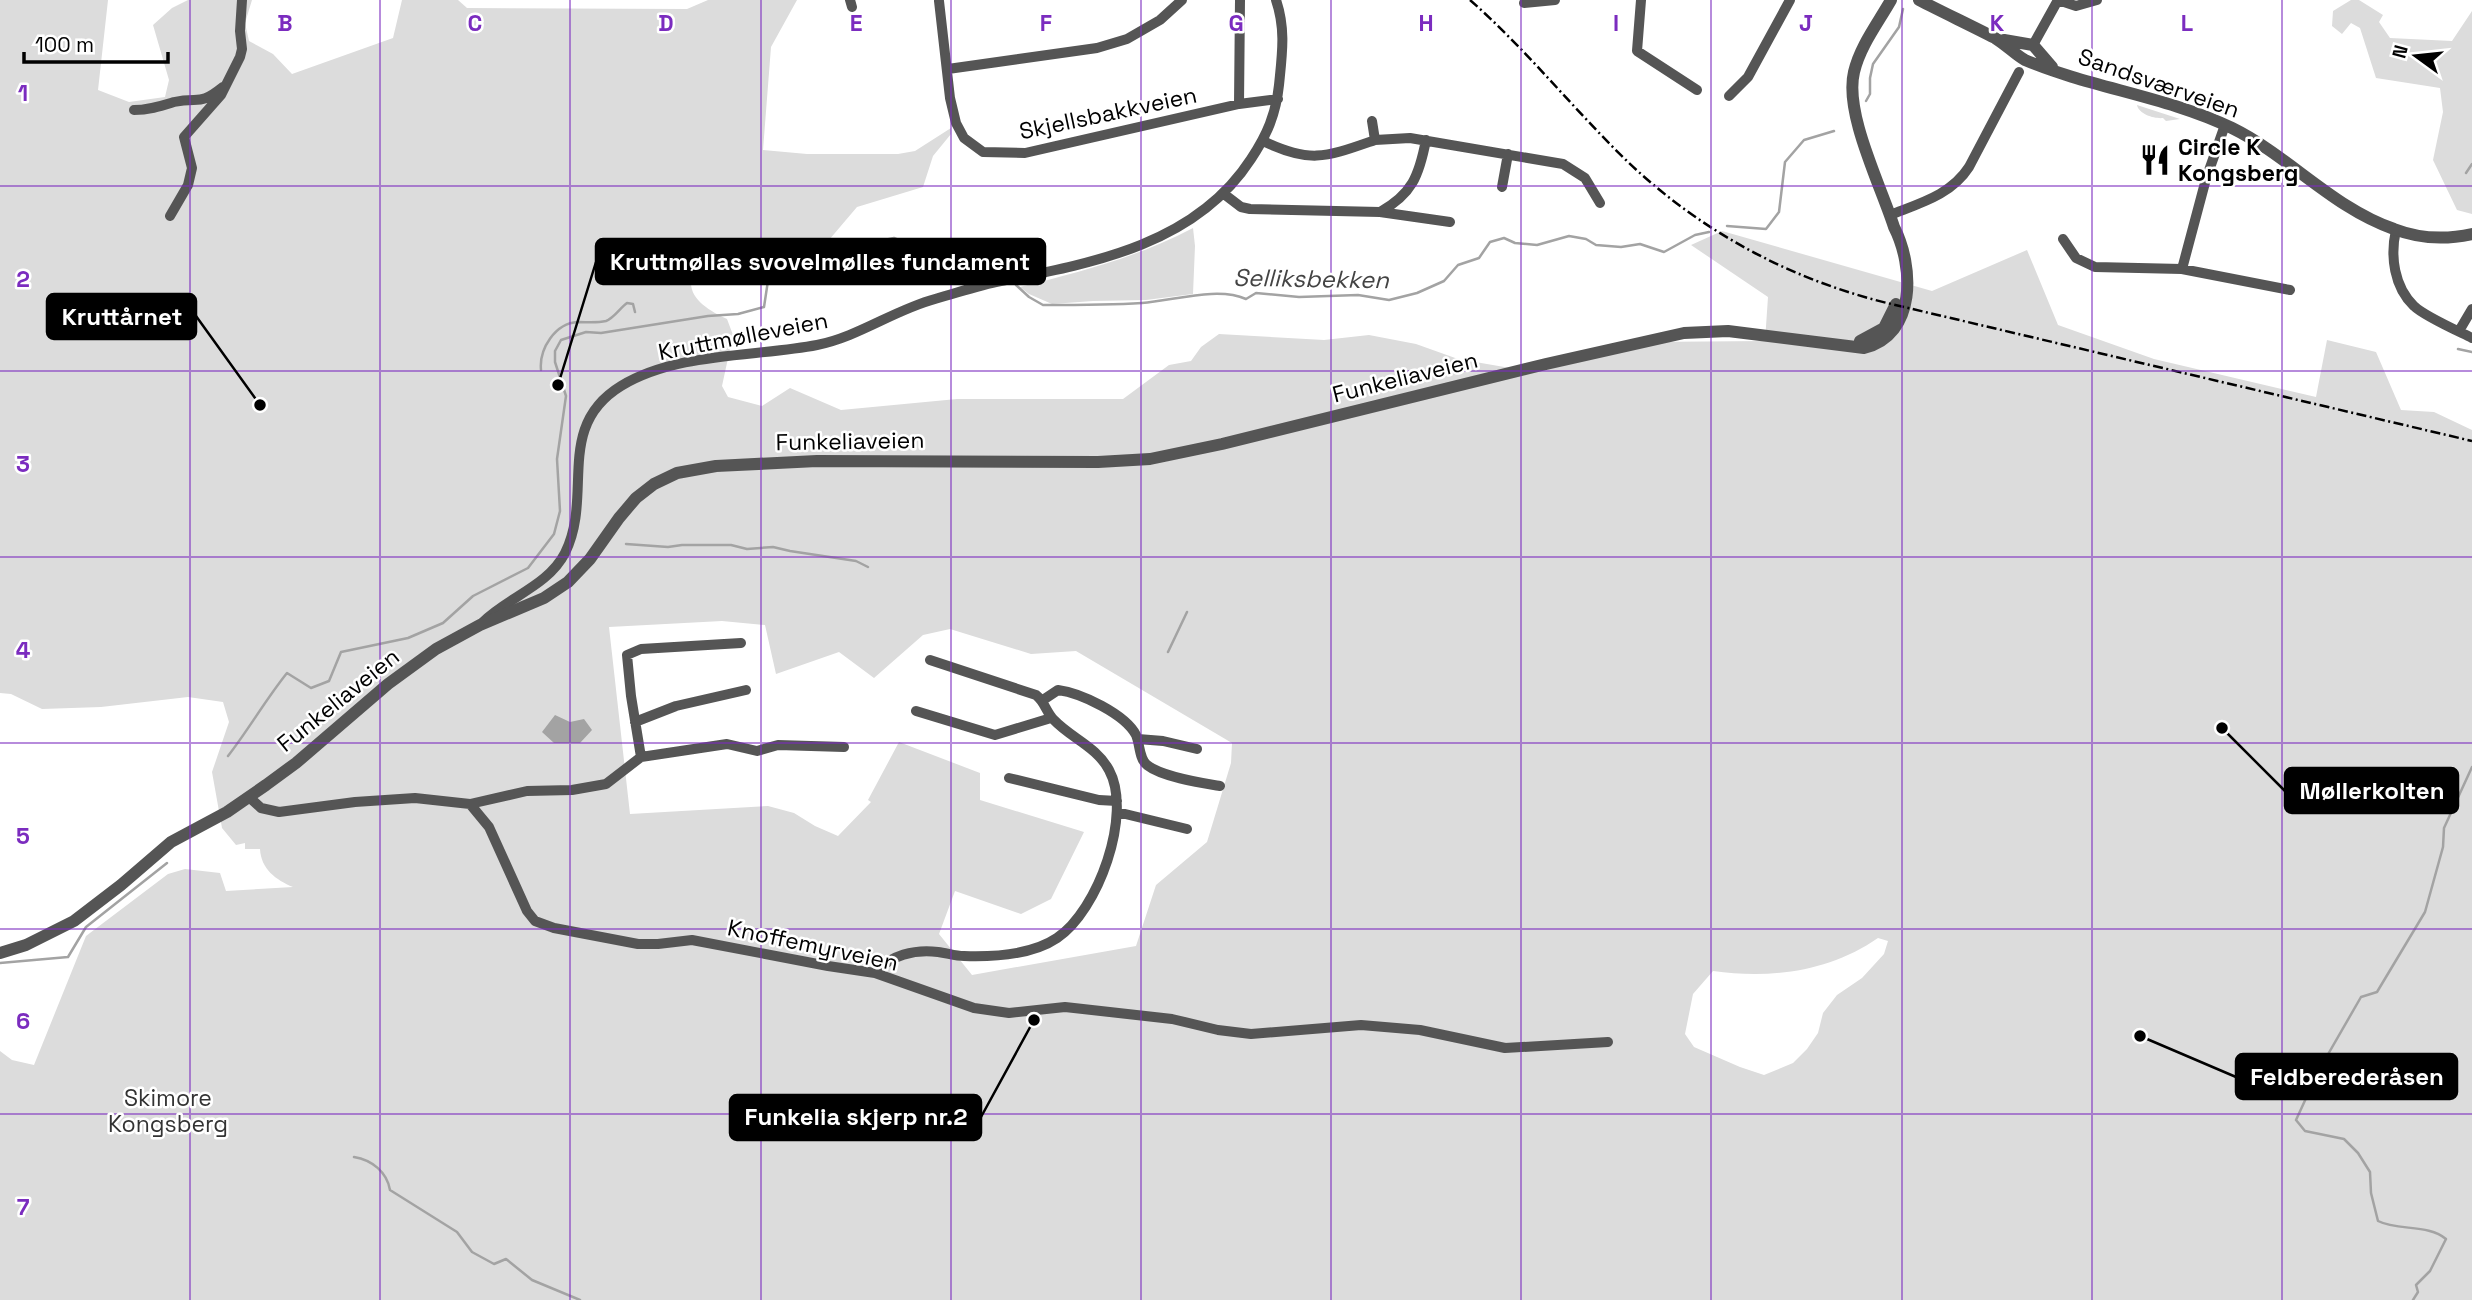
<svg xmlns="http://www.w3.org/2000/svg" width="2472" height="1300" viewBox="0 0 2472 1300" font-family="'Space Grotesk',sans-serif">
<rect width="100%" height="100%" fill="#fff"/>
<path fill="#dcdcdc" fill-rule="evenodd" d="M 0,0 L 108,0 L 98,90 L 129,102 L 165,97 L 169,80 L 153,25 L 172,8 L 188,0 L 252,0 L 245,23 L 249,41 L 273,54 L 292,74 L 393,38 L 402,0 L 458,0 L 467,8 L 687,9 L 708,0 L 797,0 L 771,47 L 763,150 L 807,154 L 898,154 L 915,151 L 951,128 L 951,134 L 933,156 L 923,187 L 857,207 L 823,247 L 695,270 C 681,294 707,310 727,319 L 733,335 L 722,386 L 728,397 L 762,406 L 790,388 L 841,410 L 957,399 L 1123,399 L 1169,365 L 1191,361 L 1201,347 L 1219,334 L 1324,340 L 1369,335 L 1416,344 L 1458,359 L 1527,371 L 1645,342 L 1765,341 L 1768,297 L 1691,245 L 1722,231 L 1932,291 L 2027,250 L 2058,325 L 2154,359 L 2316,397 L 2327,340 L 2376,352 L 2401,410 L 2434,412 L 2472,430 L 2472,1300 L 0,1300 L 0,1051 L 12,1060 L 34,1065 L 86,936 L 168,874 L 185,869 L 220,873 L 226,891 L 293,887 C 276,880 261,869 260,849 L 245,849 L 245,843 L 236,845 L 222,828 L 212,772 L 229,722 L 223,702 L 188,697 L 101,707 L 42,709 L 11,694 L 0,693 ZM 722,621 L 765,625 L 776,674 L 839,652 L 874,678 L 923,635 L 950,629 L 1031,654 L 1076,651 L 1232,743 L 1231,763 L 1207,842 L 1156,885 L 1136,946 L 972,975 L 939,934 L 955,891 L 1021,914 L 1051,899 L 1084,832 L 980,800 L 980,773 L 899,742 L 868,800 L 871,802 L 838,836 L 815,826 L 794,813 L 768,806 L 630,814 L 609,627 ZM 1878,938 L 1888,941 L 1884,954 L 1862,978 L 1837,995 L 1823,1013 L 1818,1033 L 1807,1049 L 1793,1063 L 1764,1075 L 1740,1067 L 1694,1047 L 1685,1034 L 1693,994 L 1713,971 C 1770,979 1829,972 1878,938 Z
M 2351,0 L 2359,0 L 2383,15 L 2379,22 L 2390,38 L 2452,41 L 2472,11 L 2472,214 L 2457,210 L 2433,160 L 2443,112 L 2440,88 L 2376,78 L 2360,28 L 2351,23 L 2342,34 L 2332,26 L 2333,11 Z
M 2137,105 L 2140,106 L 2180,119 L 2166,121 L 2163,118 C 2156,119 2139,115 2137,105 Z
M 1193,228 L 1195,246 L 1193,294 L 1146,300 L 1093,301 L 1052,304 L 1029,294 L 1020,287 C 1080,272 1138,257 1193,228 Z"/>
<path fill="#a3a3a3" d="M 555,715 L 570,722 L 584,719 L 592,730 L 580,743 L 554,743 L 542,732 Z"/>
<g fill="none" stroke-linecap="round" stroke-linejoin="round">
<path stroke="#a3a3a3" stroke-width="2.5" d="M 1866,101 L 1870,94 L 1870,78 L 1873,64 L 1899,27 L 1903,9
M 2466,173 L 2472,164
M 1727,226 L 1766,229 L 1779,212 L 1785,162 L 1804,140 L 1834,131
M 1016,285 L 1029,297 L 1043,305 C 1076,305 1109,305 1142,303 C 1173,301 1217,286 1246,299 L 1256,293 L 1299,297 L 1358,295 L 1389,300 L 1417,293 L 1444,281 L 1458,265 L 1479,258 L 1490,242 L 1504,238 L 1515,243 L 1537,245 L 1569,236 L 1586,239 L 1596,245 L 1621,247 L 1640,244 L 1664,252 L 1695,235 L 1709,232
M 2458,349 L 2472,352
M 541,370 C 539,349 555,323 578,322 C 588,322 597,323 606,321 C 614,318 620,308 627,303 L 633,304 L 635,312
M 626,544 L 668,547 L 682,545 L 731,545 L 747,549 L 773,547 L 790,551 L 856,561 L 868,567
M 1168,652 L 1187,612
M 228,756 C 249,729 266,699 287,673 L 311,688 L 329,681 L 341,652 L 408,638 L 443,623 L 473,596 L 528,568 L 554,534 L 560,511 L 557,459 L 566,396 L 555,362 L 555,351 L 561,340 L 586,332 L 601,333 L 708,316 L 738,314 L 764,307 L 769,274 L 783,261 L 894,238 L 922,250 L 939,250 L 951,260 L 964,260
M 0,963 L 68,957 L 86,927 L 167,863
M 354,1157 C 372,1160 387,1172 390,1190 L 457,1232 L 472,1252 L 494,1264 L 506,1259 L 532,1280 L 580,1300
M 2413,1300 L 2418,1292 L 2416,1285 L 2430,1271 L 2446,1239 C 2429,1224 2398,1231 2378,1221 L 2371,1193 L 2370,1172 L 2358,1153 L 2344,1139 L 2305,1131 L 2296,1120 L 2319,1070 L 2361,997 L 2377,992 L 2425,912 L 2443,847 L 2444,828 L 2472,767"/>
<path stroke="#555" stroke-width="10" d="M 850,0 L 852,7
M 1641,0 L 1637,51 L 1697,90
M 2058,0 L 2076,6 L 2097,0
M 939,1 L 950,98 L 956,123 L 964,138 L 983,152 L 1025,153 L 1239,104 L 1278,99
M 1524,3 L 1555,0
M 2033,45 L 2058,0
M 948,69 L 1097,48 L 1127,39 L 1160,20 L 1182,0
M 1729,96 L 1748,77 L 1790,0
M 1239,104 L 1240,0
M 134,110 C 149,110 161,106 174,102 C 200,96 198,107 223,87
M 1372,121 L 1375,140 L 1410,138 L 1563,164 L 1585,178 L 1600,203
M 1263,141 C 1311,164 1326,157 1375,140
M 1502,187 L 1508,154
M 1224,194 L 1241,207 L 1250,209 L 1380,212 L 1450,222
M 1380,212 C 1412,194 1419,176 1426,140
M 1890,215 C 1920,203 1951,195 1969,167 L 2019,72
M 170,216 L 188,185 L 192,168 L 184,137 L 221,95 L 240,57 L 242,49 L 240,31 L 242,0
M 2396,230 C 2390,256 2394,287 2414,306 C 2424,316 2458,331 2472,338
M 2063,239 L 2076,258 L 2095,267 L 2182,269 L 2290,290
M 2182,269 L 2206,179 L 2225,125
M 2459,331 L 2472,309
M 483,622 C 508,597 548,586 565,553 C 594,495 554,427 621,386 C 677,352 755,357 817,345 C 858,337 894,310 935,299 C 957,293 979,285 1001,281 C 1094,263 1196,244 1251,159 C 1267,135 1276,114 1279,85 C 1282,55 1286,29 1276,0
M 1043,700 L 1058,690 C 1081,693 1125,714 1136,735 C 1140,744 1139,759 1147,765 C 1162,777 1202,783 1220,786
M 916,711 L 995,735 L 1051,718
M 635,722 L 676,706 L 746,690
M 1138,739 L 1163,741 L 1197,749
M 641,757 L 631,696 L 627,655 L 641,649 L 741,643
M 641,757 L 727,744 L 757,751 L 778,745 L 844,747
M 1009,778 L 1099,800 L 1117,801
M 249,797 L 261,808 L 279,812 L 355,802 L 415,798 L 470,804 L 527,791 L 572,790 L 606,784 L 641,757
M 470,804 L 489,827 L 527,911 L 535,921 L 554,928 L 638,944 L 658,944 L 692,940 L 828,966 L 875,973 L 974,1008 L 1009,1013 L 1065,1007 L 1172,1019 L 1218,1030 L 1251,1034 L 1361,1025 L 1420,1030 L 1505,1048 L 1608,1042
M 1117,812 L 1187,829
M 875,973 C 890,955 915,949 938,952 C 947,953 955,956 964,956 C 994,957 1032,955 1057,938 C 1098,911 1133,814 1109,770 C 1097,747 1071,738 1054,720 C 1046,712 1045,702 1036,695 L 930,660"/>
<path stroke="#555" stroke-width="12" d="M 1919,0 C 1944,13 1970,25 1995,38 C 2005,44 2016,55 2025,60 C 2091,88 2166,96 2232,128 C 2289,156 2333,208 2394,229 C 2420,239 2445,240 2472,234
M 2004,40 L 2033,45 L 2052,67
M 1860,341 L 1884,328 L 1896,304
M 0,953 L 26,945 L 74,921 L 121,885 L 171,842 L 227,812 L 266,785 L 296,763 L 388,684 L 436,649 L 480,625 L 544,598 L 568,582 L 590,559 L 619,518 L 636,498 L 654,484 L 677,473 L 716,466 L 817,461 L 1098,462 L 1150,459 L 1222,444 L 1546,364 L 1684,333 L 1728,331 L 1864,348 C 1917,335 1914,266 1894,227 C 1881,186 1844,113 1854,72 C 1860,46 1878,23 1891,0"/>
<path stroke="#000" stroke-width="2.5" stroke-dasharray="10 3.5 2 3.5" stroke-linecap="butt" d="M 1470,0 C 1527,50 1574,110 1629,163 C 1702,232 1790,279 1887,303 L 2472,441"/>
</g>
<path fill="none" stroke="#7b2cbf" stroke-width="2" stroke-opacity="0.55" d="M 190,0 L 190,1300M 380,0 L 380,1300M 570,0 L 570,1300M 761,0 L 761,1300M 951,0 L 951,1300M 1141,0 L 1141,1300M 1331,0 L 1331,1300M 1521,0 L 1521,1300M 1711,0 L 1711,1300M 1902,0 L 1902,1300M 2092,0 L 2092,1300M 2282,0 L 2282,1300M 0,186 L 2472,186M 0,371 L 2472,371M 0,557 L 2472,557M 0,743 L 2472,743M 0,929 L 2472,929M 0,1114 L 2472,1114"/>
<defs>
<symbol id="restaurant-bare" viewBox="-9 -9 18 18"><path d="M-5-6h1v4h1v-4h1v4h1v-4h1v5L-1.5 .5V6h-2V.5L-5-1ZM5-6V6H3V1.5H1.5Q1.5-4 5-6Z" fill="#000" stroke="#fff" stroke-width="2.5" paint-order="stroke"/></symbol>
</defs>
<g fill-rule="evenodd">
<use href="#restaurant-bare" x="2133" y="138" width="44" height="44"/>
</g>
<g text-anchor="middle" stroke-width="5" stroke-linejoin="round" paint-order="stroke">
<g font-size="23" fill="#000" stroke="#fff">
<text transform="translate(2159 83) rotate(19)" y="8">Sandsværveien</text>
<text transform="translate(1108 113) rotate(-12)" y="8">Skjellsbakkveien</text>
<text transform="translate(743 336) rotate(-11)" y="8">Kruttmølleveien</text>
<text transform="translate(1405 377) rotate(-14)" y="8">Funkeliaveien</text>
<text transform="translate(850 441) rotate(-1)" y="8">Funkeliaveien</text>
<text transform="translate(338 700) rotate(-39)" y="8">Funkeliaveien</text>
<text transform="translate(813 945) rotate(12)" y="8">Knoffemyrveien</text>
</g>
<g font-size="23" font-weight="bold" fill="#000" stroke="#fff" text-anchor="start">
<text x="2178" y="155">Circle K<tspan x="2178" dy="26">Kongsberg</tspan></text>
</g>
<g font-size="23" fill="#333" stroke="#fff">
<text x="168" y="1106">Skimore<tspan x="168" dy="26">Kongsberg</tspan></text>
</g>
<g font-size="24" font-style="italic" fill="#444" stroke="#fff">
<text transform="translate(1311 279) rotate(1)" y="8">Selliksbekken</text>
</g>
</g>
<g font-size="23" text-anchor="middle" font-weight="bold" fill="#7b2cbf" stroke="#fff" stroke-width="5" stroke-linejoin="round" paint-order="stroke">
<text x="285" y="31">B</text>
<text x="475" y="31">C</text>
<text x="666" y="31">D</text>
<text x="856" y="31">E</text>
<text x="1046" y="31">F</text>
<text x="1236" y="31">G</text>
<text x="1426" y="31">H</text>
<text x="1616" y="31">I</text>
<text x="1806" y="31">J</text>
<text x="1997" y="31">K</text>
<text x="2187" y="31">L</text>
<text x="23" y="101">1</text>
<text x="23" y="287">2</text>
<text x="23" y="472">3</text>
<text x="23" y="658">4</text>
<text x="23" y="844">5</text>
<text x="23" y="1029">6</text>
<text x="23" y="1215">7</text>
</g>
<path fill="none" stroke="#000" stroke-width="2.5" d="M558 385L596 262M260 405L196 316M2222 728L2285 791M2140 1036L2236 1077M1034 1020L981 1117"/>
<g fill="#000" stroke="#fff" stroke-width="2.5">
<circle cx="558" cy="385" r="7"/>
<circle cx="260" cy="405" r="7"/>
<circle cx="2222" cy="728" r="7"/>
<circle cx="2140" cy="1036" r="7"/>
<circle cx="1034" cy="1020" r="7"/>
</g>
<g fill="#000" stroke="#000" stroke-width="2.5">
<rect x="596" y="239" width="449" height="45" rx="7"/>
<rect x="47" y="294" width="149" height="45" rx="7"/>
<rect x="2285" y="768" width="173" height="45" rx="7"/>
<rect x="2236" y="1054" width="221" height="45" rx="7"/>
<rect x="730" y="1095" width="251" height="45" rx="7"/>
</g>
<g font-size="24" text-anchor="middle" font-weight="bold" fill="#fff">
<text x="820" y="270">Kruttmøllas svovelmølles fundament</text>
<text x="122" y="325">Kruttårnet</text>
<text x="2372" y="799">Møllerkolten</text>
<text x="2347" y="1085">Feldberederåsen</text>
<text x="856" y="1125">Funkelia skjerp nr.2</text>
</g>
<g transform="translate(2416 56) rotate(285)" stroke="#ffffff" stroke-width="5" paint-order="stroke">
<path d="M0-5L12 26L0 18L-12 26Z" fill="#000000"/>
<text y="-10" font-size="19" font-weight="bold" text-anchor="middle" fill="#000000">N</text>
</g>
<path d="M24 52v10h144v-10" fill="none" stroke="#000000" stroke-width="3.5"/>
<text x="35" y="52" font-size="21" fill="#000000" stroke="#ffffff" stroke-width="5" paint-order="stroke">100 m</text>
</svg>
